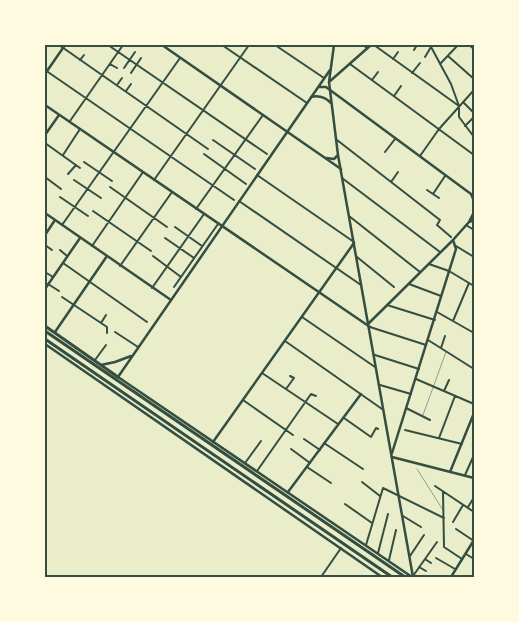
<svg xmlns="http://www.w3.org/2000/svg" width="519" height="622" viewBox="0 0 519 622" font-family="Montserrat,sans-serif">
<rect width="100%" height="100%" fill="#e9edc9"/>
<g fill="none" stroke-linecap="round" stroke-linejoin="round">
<path stroke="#344e41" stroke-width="0.5" d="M 423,415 L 446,352
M 417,469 L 443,510"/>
<path stroke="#344e41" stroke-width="2" d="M 59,45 L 208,149
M 108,45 L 267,154
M 222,45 L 307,103
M 275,45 L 324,78
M 363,45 L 367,48
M 374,45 L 459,106
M 430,45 L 451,84 L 459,106 L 459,117 L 474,137
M 469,45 L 474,49
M 414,50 L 417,45
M 448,56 L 474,79
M 425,57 L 431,47
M 393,59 L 398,52
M 80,60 L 84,55
M 110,64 L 117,68
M 350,64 L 474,155
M 440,64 L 458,45
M 124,68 L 135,52
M 45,70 L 234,200
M 131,73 L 141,58
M 412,73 L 420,63
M 372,80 L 378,72
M 117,85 L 122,78
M 126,91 L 131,84
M 394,96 L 401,86
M 463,102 L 474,113
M 70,121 L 123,45
M 465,126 L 474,117
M 213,140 L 255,169
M 337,140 L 440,220 L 437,225 L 451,237
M 45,143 L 80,168
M 385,152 L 395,139
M 204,154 L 246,184
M 63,155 L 80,129
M 420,156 L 439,129 L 474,90
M 84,162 L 112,181
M 68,174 L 76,165
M 257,175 L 354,242
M 45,177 L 61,189
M 342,178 L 440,252
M 74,180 L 101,198
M 154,180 L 249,45
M 391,182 L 398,172
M 110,187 L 167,227
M 427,190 L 439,198
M 433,194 L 445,176
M 60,197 L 88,216
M 239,201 L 361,285
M 196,209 L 263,115
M 93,211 L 151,251
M 349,216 L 420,272
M 62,225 L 180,58
M 466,225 L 474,230
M 175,227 L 202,246
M 165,238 L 194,258
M 45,245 L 52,250
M 92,246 L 143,172
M 456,246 L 474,257
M 60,250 L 67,256
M 153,256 L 181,277
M 357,257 L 394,287
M 63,263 L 147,322
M 429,264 L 449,271 L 474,286
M 120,266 L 172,192
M 45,272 L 53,277
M 48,284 L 59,291
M 409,284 L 441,296
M 174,287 L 218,224
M 152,288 L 204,214
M 62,297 L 107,327 L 107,333
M 387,305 L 435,320
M 437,312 L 474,333
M 302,317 L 375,367
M 453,321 L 469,283
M 101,323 L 106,315
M 370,327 L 426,345
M 115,332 L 138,347
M 428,340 L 474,369
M 285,341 L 382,409
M 441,348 L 445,336
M 375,355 L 419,369
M 95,360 L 106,345
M 262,373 L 338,424
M 416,379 L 474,404
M 380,385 L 411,394
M 286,389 L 294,378 L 290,376
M 444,391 L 449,380
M 243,400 L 293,435
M 406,408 L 430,420
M 344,418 L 371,437 L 376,428 L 378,429
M 405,430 L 462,444
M 439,438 L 455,396
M 304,439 L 320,450
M 324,443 L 363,469
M 291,449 L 310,463
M 245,463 L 261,441
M 307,467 L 331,483
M 257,471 L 311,394 L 316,396
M 465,475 L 474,455
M 362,482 L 380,496
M 435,486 L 474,512
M 443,492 L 444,547 L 462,559
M 345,504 L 372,523
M 468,507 L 473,499
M 403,516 L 421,527
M 453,522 L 463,505
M 456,529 L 474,541
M 366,545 L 383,488 L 444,518
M 378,553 L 388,514
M 466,554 L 474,559
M 410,556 L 424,535
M 436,558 L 455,569
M 425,559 L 431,563
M 389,560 L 396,530
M 419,567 L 426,571
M 413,576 L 437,542
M 321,577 L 341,548"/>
<path stroke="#344e41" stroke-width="2.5" d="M 162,45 L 341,169
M 45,74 L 65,45
M 319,87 L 326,87 L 471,194 L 474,195
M 45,105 L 370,327
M 45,135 L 59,115
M 471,194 L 474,201
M 45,213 L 171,300
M 469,222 L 474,220
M 45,235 L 55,220
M 45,289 L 80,238
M 369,323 L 453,240 L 469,222 L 474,212
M 55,332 L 107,256
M 101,365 L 115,362 L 131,356
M 118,377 L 330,70
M 213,442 L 354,243
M 392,453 L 456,249 L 453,240
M 392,457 L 474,478
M 450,472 L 474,413
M 288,492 L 361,394
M 451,577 L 474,540"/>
<path stroke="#344e41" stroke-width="2.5" d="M 334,45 L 329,82 L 338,155 L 413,577
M 329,82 L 371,45
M 311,97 C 319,95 325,97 331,103
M 326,158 L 334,159 L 338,155
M 45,344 L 382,577
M 118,377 L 412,577"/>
<path stroke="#344e41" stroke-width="3" d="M 45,326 L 118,377
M 45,331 L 405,577
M 45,339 L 392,577"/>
</g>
<rect width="519" height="622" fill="none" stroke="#fefae0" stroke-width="92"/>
<rect x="46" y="46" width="427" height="530" fill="none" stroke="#344e41" stroke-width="2"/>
</svg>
